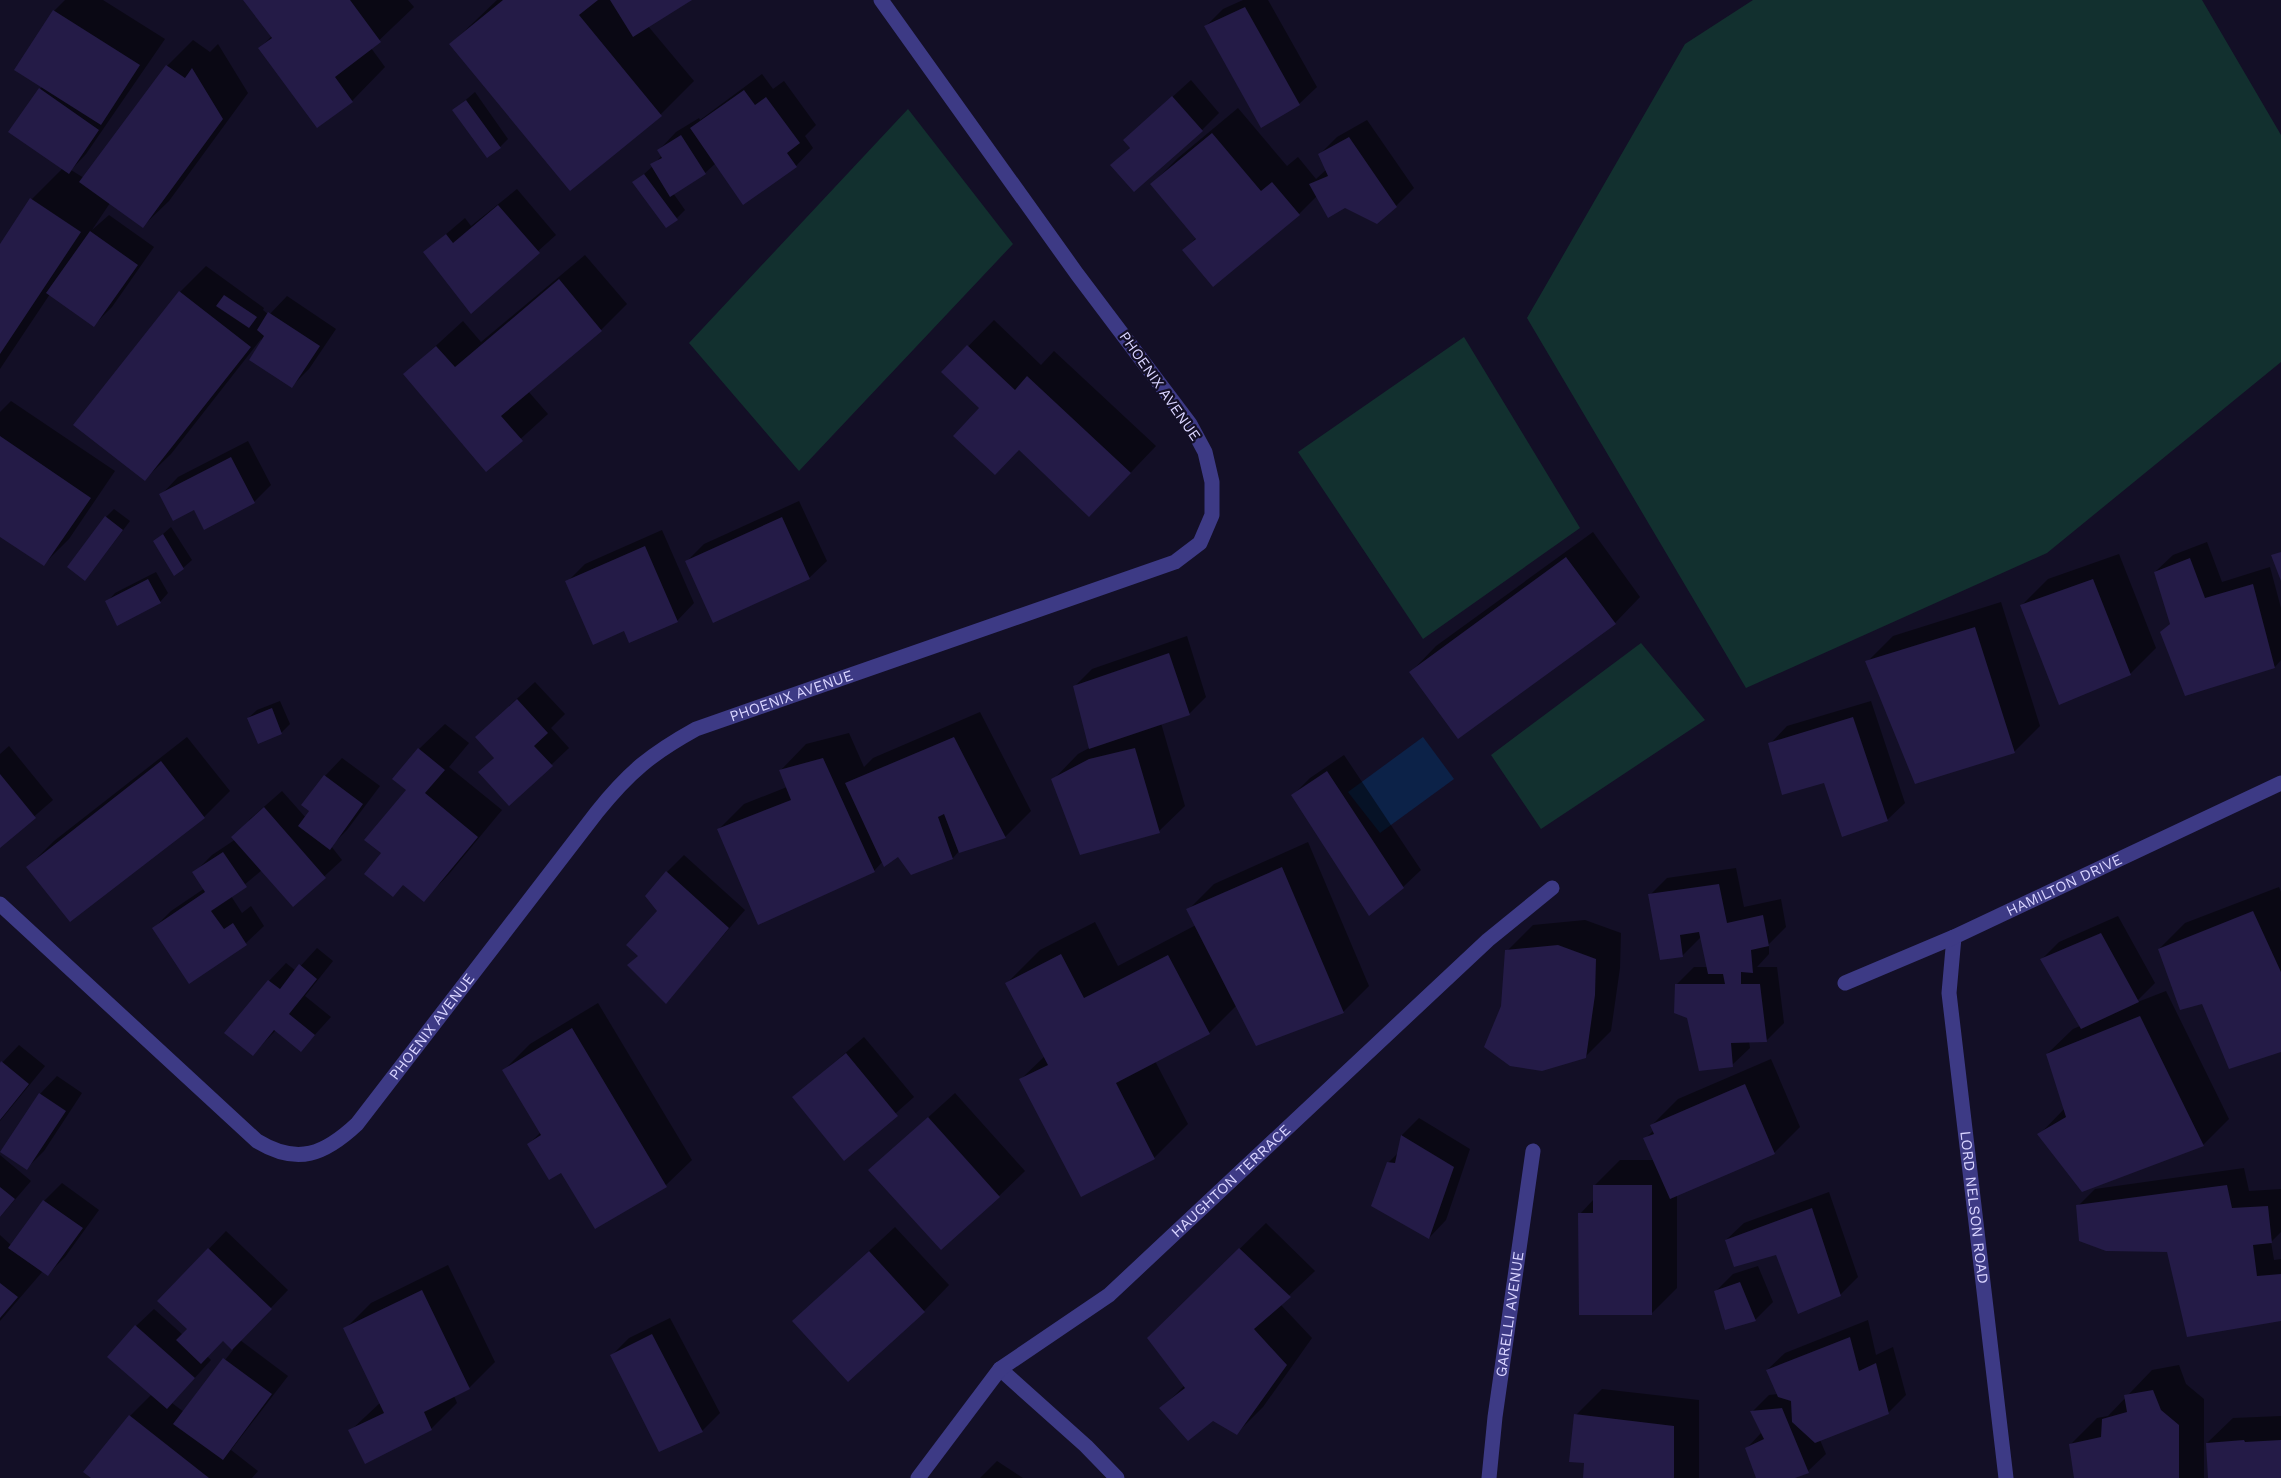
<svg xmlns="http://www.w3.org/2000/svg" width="2281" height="1478" viewBox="0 0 2281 1478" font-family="'Work Sans',sans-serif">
<rect width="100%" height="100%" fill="#130f26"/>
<path fill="#12302f" d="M 1753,0 L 2202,0 L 2281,135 L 2281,362 L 2047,553 L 1746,688 L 1527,318 L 1685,44 Z
M 908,109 L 1013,244 L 799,471 L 689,343 Z
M 1464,337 L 1580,528 L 1423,639 L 1298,452 Z
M 1641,643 L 1705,720 L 1541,829 L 1491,755 Z"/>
<path fill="#0c2248" d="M 1423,737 L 1454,779 L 1380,833 L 1348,792 Z"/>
<path fill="#0007" fill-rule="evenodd" d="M 65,0 L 103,0 L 165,39 L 86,154 L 71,170 L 84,178 L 167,66 L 193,40 L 210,52 L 218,44 L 248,93 L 169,201 L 143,226 L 110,203 L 92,230 L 109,215 L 154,247 L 112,307 L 94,325 L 50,294 L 0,369 L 0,247 L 32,199 L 63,168 L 40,89 L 43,86 L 54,11 Z
M 245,0 L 408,0 L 414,7 L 371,48 L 385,67 L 352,101 L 260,48 L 272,36 Z
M 497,0 L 689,0 L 648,26 L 694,81 L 661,114 L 570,188 L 451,44 Z
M 1243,0 L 1268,0 L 1317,87 L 1299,104 L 1206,26 L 1223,9 Z
M 762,74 L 773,89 L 784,81 L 816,125 L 805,136 L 813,148 L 796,166 L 716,163 L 705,173 L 673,193 L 685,210 L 677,218 L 634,183 L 653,166 L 662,155 L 659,150 L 676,132 L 699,118 L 700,120 Z
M 1191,80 L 1219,113 L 1202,130 L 1112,165 L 1131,147 L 1125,140 Z
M 475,92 L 508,139 L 500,147 L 454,110 Z
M 1238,108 L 1287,166 L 1298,157 L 1316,179 L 1327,169 L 1320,154 L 1337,137 L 1367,120 L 1414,188 L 1396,206 L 1345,206 L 1317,196 L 1299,214 L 1184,250 L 1197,237 L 1152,184 L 1178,158 Z
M 517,189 L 556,235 L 471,311 L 425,252 L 465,218 L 471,226 Z
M 585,255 L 627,304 L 601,330 L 528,391 L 548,414 L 486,470 L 405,374 L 463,321 L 481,342 Z
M 206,266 L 264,308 L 263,310 L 269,315 L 287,296 L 336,329 L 309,369 L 292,386 L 261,339 L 171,454 L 145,479 L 75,425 L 180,292 Z
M 994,320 L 1041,365 L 1054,351 L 1156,446 L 1115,489 L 943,372 Z
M 11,401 L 115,471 L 69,539 L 43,565 L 0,535 L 0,412 Z
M 248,441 L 271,485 L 254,502 L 161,495 L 178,477 Z
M 799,501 L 827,561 L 809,578 L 687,561 L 704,544 Z
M 114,509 L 130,521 L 93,570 L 106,517 Z
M 171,527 L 192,560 L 183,568 L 155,541 Z
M 662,530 L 694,603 L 677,621 L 567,582 L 585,564 Z
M 1593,532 L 1640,597 L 1615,623 L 1411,672 L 1436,646 Z
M 2207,542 L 2222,582 L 2270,567 L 2281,608 L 2281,660 L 2275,667 L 2171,623 L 2155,572 L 2173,555 Z
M 2119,554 L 2156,648 L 2130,674 L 2022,605 L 2048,579 Z
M 156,572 L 168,593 L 160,602 L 107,602 L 115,593 Z
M 2001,602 L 2040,726 L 2014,752 L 1867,662 L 1893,636 Z
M 1187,636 L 1206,697 L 1189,714 L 1161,723 L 1185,806 L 1159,831 L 1053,780 L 1078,754 L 1091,747 L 1074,687 L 1092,669 Z
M 535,682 L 565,714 L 551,728 L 569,748 L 551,765 L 480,772 L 495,757 L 494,720 Z
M 280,701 L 290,724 L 281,733 L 248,718 L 257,710 Z
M 1871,701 L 1905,803 L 1887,820 L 1770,744 L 1787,726 Z
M 980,712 L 1031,811 L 1005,837 L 959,851 L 953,858 L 912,873 L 898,855 L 883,861 L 874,871 L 718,830 L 744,804 L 787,787 L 781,770 L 806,744 L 849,733 L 864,767 L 873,758 Z
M 445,724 L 469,743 L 449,767 L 502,810 L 449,874 L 424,900 L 384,853 L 408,790 L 419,749 Z
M 187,737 L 230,791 L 204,817 L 28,867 L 54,841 Z
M 9,746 L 53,800 L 0,846 L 0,754 Z
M 1344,755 L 1421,870 L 1403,887 L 1293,795 L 1310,778 Z
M 342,758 L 380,786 L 347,830 L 331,846 L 342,860 L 293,905 L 262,870 L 231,896 L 242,913 L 251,906 L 264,926 L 246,943 L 189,982 L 154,928 L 171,911 L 205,888 L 194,873 L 212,855 L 236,839 L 250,819 L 282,791 L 306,818 L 325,776 Z
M 1308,842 L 1369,986 L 1343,1012 L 1237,1005 L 1209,1033 L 1155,1061 L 1188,1124 L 1154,1158 L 1081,1195 L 1021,1079 L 1045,1056 L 1007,983 L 1040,950 L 1095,922 L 1118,966 L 1196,925 L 1188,910 L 1214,884 Z
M 684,855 L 745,910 L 666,1002 L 639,955 L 659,911 L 667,872 Z
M 1736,868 L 1744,907 L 1781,899 L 1786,927 L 1769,944 L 1769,954 L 1757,967 L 1777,967 L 1784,1023 L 1767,1040 L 1749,1041 L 1750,1048 L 1732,1065 L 1688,1017 L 1677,984 L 1694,967 L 1708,967 L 1702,936 L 1682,956 L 1650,895 L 1667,878 Z
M 2279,887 L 2281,892 L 2281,1050 L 2203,1002 L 2159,949 L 2185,923 Z
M 2118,916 L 2155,983 L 2135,1003 L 2166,991 L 2229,1119 L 2203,1145 L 2039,1135 L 2065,1108 L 2047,1054 L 2073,1029 L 2080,1026 L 2042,959 L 2059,942 Z
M 1585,920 L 1621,933 L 1620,968 L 1611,1031 L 1585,1057 L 1502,1007 L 1507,951 L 1533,925 Z
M 317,948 L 333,961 L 305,996 L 331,1017 L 301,1050 L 276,1030 L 253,1054 L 269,981 L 286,963 L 296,971 Z
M 598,1003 L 692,1160 L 666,1185 L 596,1227 L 562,1171 L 529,1144 L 541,1132 L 504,1070 L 530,1044 Z
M 864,1037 L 914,1097 L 845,1158 L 794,1097 Z
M 19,1045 L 45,1066 L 0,1121 L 0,1065 Z
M 1771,1059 L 1800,1127 L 1774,1153 L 1677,1195 L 1677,1288 L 1651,1314 L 1580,1214 L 1594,1199 L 1594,1186 L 1620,1160 L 1654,1160 L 1645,1139 L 1654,1130 L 1652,1125 L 1678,1099 Z
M 57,1076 L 82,1093 L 44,1151 L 27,1168 L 40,1094 Z
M 955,1093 L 1025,1171 L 999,1196 L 870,1170 Z
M 1419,1118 L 1470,1149 L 1446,1220 L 1429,1238 L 1388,1163 L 1399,1152 L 1402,1135 Z
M 0,1155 L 31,1181 L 0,1217 Z
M 2244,1168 L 2249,1191 L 2281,1189 L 2281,1232 L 2271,1242 L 2274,1260 L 2281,1259 L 2281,1320 L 2168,1251 L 2078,1206 L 2095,1189 Z
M 62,1183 L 99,1210 L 65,1257 L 48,1274 L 43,1271 L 0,1321 L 0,1235 L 12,1246 L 44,1201 Z
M 1829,1192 L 1858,1277 L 1840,1295 L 1777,1253 L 1726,1240 L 1744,1223 Z
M 1266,1223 L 1315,1271 L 1280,1304 L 1312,1338 L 1263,1407 L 1237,1433 L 1213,1419 L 1162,1408 L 1185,1385 L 1149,1338 Z
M 895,1227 L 949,1285 L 924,1311 L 820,1296 Z
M 226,1231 L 288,1290 L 240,1340 L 288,1376 L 231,1450 L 258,1471 L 252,1478 L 94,1478 L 85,1472 L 130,1416 L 152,1394 L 136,1326 L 154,1309 L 183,1335 L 189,1329 L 159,1301 ZM 223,1340 L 233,1350 L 184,1412 L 172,1403 L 211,1360 L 207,1356 Z
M 448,1265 L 495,1362 L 469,1388 L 454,1396 L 457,1403 L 431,1429 L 350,1431 L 381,1402 L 345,1329 L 371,1303 Z
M 1758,1266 L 1773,1302 L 1756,1319 L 1726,1328 L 1716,1291 L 1733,1274 Z
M 670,1318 L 720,1413 L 703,1430 L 660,1450 L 612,1355 L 629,1338 Z
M 1868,1320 L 1876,1355 L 1893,1347 L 1906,1395 L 1888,1413 L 1820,1440 L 1826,1454 L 1808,1471 L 1791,1478 L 1758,1478 L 1747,1448 L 1762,1432 L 1752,1412 L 1769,1395 L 1778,1394 L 1767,1370 L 1785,1353 Z
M 2179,1365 L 2186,1384 L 2204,1399 L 2204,1478 L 2076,1478 L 2071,1444 L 2097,1418 L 2108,1416 L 2152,1370 Z
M 1602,1389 L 1699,1400 L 1699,1478 L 1584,1478 L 1585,1462 L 1576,1415 Z
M 2281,1416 L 2281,1478 L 2226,1478 L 2207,1443 L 2233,1418 Z
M 997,1461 L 1023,1478 L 980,1478 Z"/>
<path fill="#241b47" d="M 243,0 L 350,0 L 381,42 L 335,77 L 353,102 L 317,128 L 258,48 L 272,38 Z
M 503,0 L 598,0 L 579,15 L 662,116 L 570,191 L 449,44 Z
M 610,0 L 692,0 L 633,37 Z
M 1245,7 L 1300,105 L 1261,128 L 1204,26 Z
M 53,10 L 140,65 L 101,125 L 14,70 Z
M 166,65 L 185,78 L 192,68 L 223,119 L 143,228 L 79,182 Z
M 39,88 L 99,130 L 69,174 L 8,132 Z
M 744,90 L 755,105 L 766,97 L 800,143 L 787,153 L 797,167 L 743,205 L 690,128 Z
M 1172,96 L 1203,131 L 1134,192 L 1110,165 L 1130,148 L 1123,140 Z
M 466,100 L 501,148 L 487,158 L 452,110 Z
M 1212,133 L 1261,191 L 1272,182 L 1300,215 L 1213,287 L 1182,250 L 1196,239 L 1150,184 Z
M 681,135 L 706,174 L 670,197 L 650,164 L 662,158 L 657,150 Z
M 1349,137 L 1397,207 L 1377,224 L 1345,208 L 1328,218 L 1309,184 L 1328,176 L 1318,154 Z
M 644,174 L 678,220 L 666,228 L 632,182 Z
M 30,198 L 81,232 L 0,354 L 0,244 Z
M 498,205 L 540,253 L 471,314 L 423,252 L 446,234 L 453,243 Z
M 90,231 L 138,265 L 94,327 L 46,293 Z
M 559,279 L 602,331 L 501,416 L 523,441 L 486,472 L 403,374 L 436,346 L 455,367 Z
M 179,291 L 251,347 L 145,481 L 73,425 Z
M 224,295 L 257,317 L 249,328 L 216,306 Z
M 268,312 L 320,346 L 292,388 L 249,360 L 264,336 L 257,330 Z
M 967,345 L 1015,390 L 1027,376 L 1131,473 L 1089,517 L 1019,450 L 995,475 L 953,436 L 979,408 L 941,372 Z
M 0,436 L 91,498 L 44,566 L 0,537 Z
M 231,457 L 255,503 L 204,530 L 194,510 L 173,521 L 159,494 Z
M 105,516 L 123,530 L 85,581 L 67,567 Z
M 782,517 L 810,579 L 713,623 L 685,561 Z
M 163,534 L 184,569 L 174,576 L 153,541 Z
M 645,546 L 678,622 L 629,643 L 624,631 L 593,645 L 565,581 Z
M 2281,552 L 2281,581 L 2271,555 Z
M 1566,557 L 1616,624 L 1458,739 L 1409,672 Z
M 2190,558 L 2205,598 L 2253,584 L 2275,668 L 2185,696 L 2160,632 L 2170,624 L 2154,572 Z
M 148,579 L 161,603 L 117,626 L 105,601 Z
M 2093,579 L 2131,675 L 2059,705 L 2020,605 Z
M 1975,627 L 2015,753 L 1915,784 L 1865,661 Z
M 1169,653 L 1190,715 L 1089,749 L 1073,686 Z
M 517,699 L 548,733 L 534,746 L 553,766 L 509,806 L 478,772 L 494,758 L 475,737 Z
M 272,708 L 282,734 L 258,744 L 247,718 Z
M 1853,717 L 1888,821 L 1842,837 L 1824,783 L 1782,795 L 1768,743 Z
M 954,737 L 1006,838 L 959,853 L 944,814 L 938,817 L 953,859 L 911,875 L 898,857 L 884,867 L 845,783 Z
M 418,748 L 445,770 L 425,793 L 478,837 L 424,902 L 403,885 L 393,897 L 364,874 L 381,853 L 364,840 L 406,790 L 392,779 Z
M 1135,748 L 1160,833 L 1080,855 L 1051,779 L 1089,759 Z
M 823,758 L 875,872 L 758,925 L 717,829 L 791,800 L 779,770 Z
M 161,761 L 205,818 L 70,922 L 26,867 Z
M 1327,771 L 1404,888 L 1369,916 L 1291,795 Z
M 0,774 L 36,818 L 0,848 Z
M 324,775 L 363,804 L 330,850 L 298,826 L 309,811 L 301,805 Z
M 264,807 L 326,878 L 293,907 L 231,837 Z
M 223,852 L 247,887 L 211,911 L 224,929 L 233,923 L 247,945 L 189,984 L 152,928 L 205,892 L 192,872 Z
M 1282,867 L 1344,1013 L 1256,1046 L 1186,909 Z
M 666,871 L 729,928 L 666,1004 L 627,965 L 638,956 L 626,945 L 657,911 L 645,896 Z
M 1719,884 L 1727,923 L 1763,915 L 1769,946 L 1751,950 L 1753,973 L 1741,972 L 1741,984 L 1760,984 L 1767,1042 L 1731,1043 L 1733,1067 L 1699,1071 L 1687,1018 L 1674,1013 L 1675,984 L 1725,984 L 1723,974 L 1708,974 L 1699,932 L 1680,935 L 1683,957 L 1660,960 L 1648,894 Z
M 2253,911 L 2281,972 L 2281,1052 L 2229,1069 L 2202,1004 L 2180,1010 L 2158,949 Z
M 2101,933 L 2139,1002 L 2081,1029 L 2040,959 Z
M 1558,945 L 1596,959 L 1595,995 L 1586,1058 L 1542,1071 L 1510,1066 L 1484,1047 L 1501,1006 L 1505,950 Z
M 1061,954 L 1084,998 L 1168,955 L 1210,1034 L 1116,1083 L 1155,1159 L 1081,1197 L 1019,1079 L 1048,1065 L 1005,983 Z
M 299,964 L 317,979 L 289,1014 L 315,1035 L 301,1052 L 274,1030 L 253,1056 L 224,1033 L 268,980 L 280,989 Z
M 2140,1016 L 2204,1146 L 2082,1192 L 2037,1134 L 2066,1117 L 2046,1054 Z
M 572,1028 L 667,1187 L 595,1229 L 561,1173 L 549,1180 L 527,1144 L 541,1135 L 502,1070 Z
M 846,1053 L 898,1116 L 844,1161 L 792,1097 Z
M 1,1061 L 29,1084 L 0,1120 L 0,1063 Z
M 1745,1084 L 1775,1154 L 1670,1199 L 1643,1138 L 1654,1134 L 1650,1125 Z
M 39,1093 L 66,1111 L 27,1170 L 0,1152 Z
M 928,1117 L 1000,1197 L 941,1250 L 868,1170 Z
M 1401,1135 L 1454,1167 L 1429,1239 L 1371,1206 L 1387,1162 L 1395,1163 Z
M 1593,1185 L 1652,1185 L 1652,1315 L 1579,1315 L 1578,1213 L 1593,1213 Z
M 2227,1185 L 2232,1208 L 2268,1206 L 2272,1243 L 2253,1245 L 2257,1276 L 2281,1274 L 2281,1321 L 2187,1337 L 2167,1252 L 2106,1251 L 2079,1241 L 2076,1205 Z
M 0,1187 L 15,1199 L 0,1217 Z
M 43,1200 L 83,1228 L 48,1276 L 8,1248 Z
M 1812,1208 L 1841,1296 L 1798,1314 L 1776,1255 L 1734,1267 L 1725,1240 Z
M 208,1248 L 272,1309 L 232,1350 L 223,1341 L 201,1364 L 176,1340 L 187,1329 L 157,1301 Z
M 1239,1248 L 1291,1297 L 1254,1329 L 1287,1365 L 1237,1435 L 1213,1421 L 1188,1441 L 1159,1408 L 1185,1388 L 1147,1338 Z
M 869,1251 L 925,1312 L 848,1382 L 792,1321 Z
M 1740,1282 L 1756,1321 L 1725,1330 L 1714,1291 Z
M 0,1283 L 18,1297 L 0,1318 Z
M 422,1290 L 470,1389 L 424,1412 L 432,1430 L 365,1464 L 348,1430 L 384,1413 L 343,1328 Z
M 135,1325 L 195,1378 L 167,1409 L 107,1357 Z
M 652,1334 L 703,1432 L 659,1452 L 610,1355 Z
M 1850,1337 L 1859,1371 L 1876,1363 L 1889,1414 L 1815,1443 L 1792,1422 L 1791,1401 L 1778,1397 L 1766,1370 Z
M 223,1358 L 272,1394 L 223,1460 L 173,1424 Z
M 2153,1390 L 2161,1410 L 2179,1425 L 2179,1478 L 2074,1478 L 2069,1444 L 2101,1437 L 2102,1419 L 2127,1412 L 2124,1395 Z
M 1782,1408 L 1809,1473 L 1795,1478 L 1756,1478 L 1745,1448 L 1764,1439 L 1750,1411 Z
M 1574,1414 L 1674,1426 L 1674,1478 L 1583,1478 L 1584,1463 L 1569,1462 Z
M 129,1415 L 209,1478 L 91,1478 L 83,1472 Z
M 2244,1440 L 2245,1442 L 2281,1440 L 2281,1478 L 2208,1478 L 2206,1443 Z"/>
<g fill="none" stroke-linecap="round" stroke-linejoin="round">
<g stroke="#3d3a85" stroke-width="15">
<path id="s1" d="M 0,904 L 257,1141 C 298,1166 325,1154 357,1124 L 597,812 C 629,772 651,754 696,729 L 1175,562 L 1200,543 L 1212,515 L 1212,482 L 1205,452 L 1190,424 L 1077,274 L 881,0"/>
<path id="s2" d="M 1954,937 L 1949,993 L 2006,1478"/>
<path id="s3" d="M 1845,983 L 1954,937 L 2281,783"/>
<path d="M 1000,1369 L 1086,1446 L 1117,1478"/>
<path id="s4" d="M 918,1478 L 1000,1369 L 1109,1295 L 1488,940 L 1552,888"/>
<path id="s5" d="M 1489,1478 L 1495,1417 L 1533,1151"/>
</g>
</g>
<g text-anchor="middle" stroke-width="4.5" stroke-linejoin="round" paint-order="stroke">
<g font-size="15" fill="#d9d4ff" stroke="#130f26">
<text transform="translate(1160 386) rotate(55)" y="5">PHOENIX AVENUE</text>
<text dy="5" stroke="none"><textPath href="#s1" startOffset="1086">PHOENIX AVENUE</textPath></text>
<text dy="5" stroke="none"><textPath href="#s3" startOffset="240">HAMILTON DRIVE</textPath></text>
<text dy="5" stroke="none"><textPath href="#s1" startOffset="584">PHOENIX AVENUE</textPath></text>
<text dy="5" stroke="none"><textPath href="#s4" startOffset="435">HAUGHTON TERRACE</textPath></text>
<text dy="5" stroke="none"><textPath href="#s2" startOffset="272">LORD NELSON ROAD</textPath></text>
<text dy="5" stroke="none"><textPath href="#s5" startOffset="165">GARELLI AVENUE</textPath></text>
</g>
</g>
</svg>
